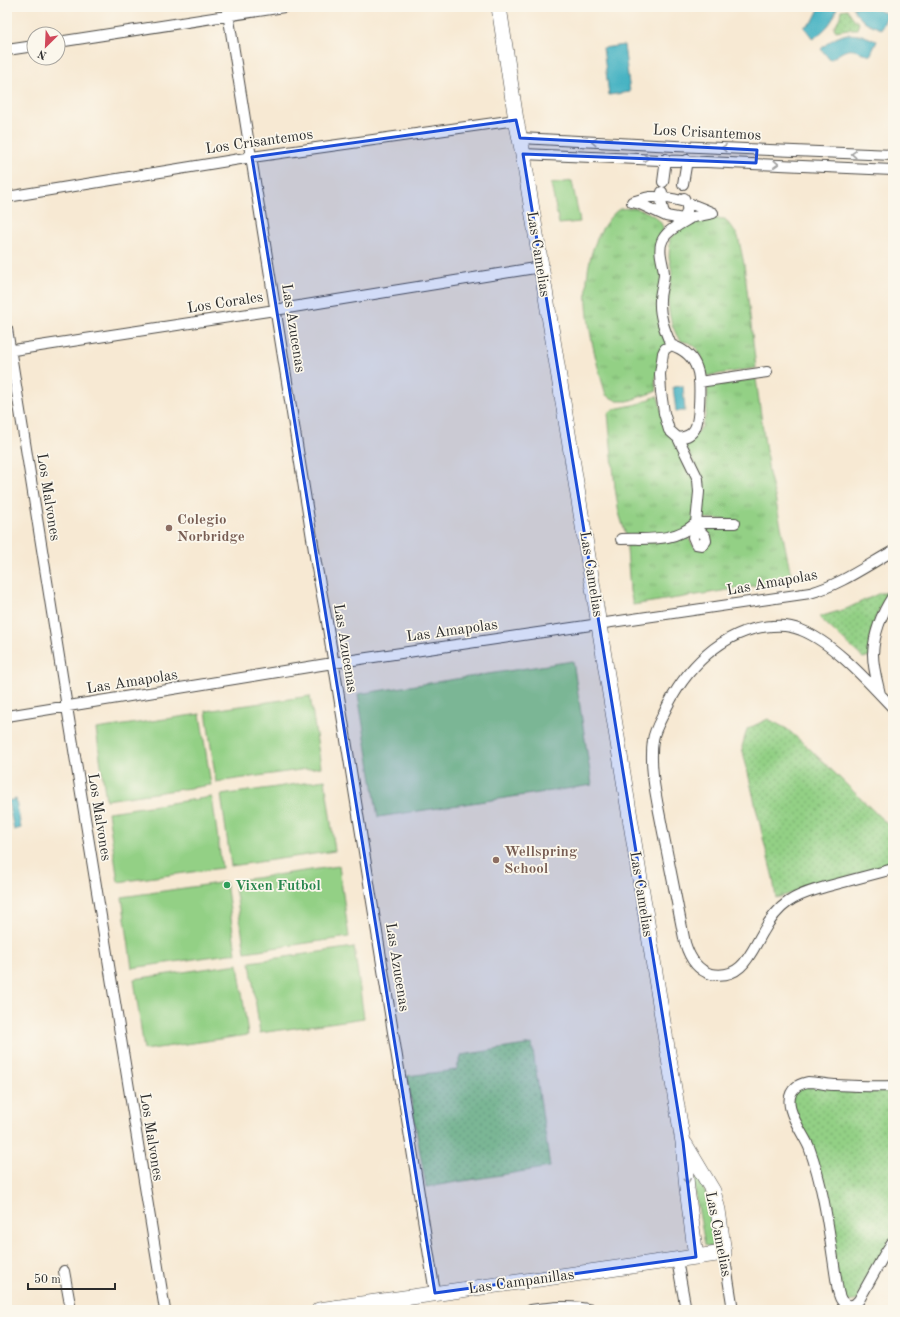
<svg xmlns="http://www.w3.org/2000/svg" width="900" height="1317" viewBox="0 0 900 1317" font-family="'Old Standard TT',serif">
<defs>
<pattern id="grass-tufts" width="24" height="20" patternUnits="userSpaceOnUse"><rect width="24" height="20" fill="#93d085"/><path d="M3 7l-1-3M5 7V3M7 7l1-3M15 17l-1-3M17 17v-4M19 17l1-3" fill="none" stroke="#78a96d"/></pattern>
<pattern id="park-dots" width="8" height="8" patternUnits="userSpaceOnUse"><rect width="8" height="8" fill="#93d085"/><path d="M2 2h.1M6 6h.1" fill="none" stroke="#78a96d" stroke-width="1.8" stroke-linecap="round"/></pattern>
</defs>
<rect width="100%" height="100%" fill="#fbf7ec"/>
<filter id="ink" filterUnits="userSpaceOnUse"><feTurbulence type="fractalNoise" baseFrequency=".025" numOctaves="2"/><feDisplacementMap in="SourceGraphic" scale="8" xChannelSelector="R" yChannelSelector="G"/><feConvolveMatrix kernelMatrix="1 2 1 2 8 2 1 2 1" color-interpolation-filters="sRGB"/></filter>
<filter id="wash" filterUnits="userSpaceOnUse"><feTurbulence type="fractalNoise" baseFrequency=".012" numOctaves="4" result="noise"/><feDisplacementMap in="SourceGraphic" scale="16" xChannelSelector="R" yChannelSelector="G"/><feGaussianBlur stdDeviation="0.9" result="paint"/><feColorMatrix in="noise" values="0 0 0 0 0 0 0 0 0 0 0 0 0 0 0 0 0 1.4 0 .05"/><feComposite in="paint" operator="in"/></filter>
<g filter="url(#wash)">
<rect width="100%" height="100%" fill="#f7e9d3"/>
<path fill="url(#grass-tufts)" stroke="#5f7e58" d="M 635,208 C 647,212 658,215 663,227 L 661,293 L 671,340 L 657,372 L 655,383 L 657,391 L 628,401 L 617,401 L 606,395 C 591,345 573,278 602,229 C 605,224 614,211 620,209 C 625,208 631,208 635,208 Z
M 706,218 L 725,219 L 738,236 L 744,264 L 756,368 L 707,376 L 701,356 L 697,348 L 690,343 L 681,341 L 677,336 L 672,325 L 669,312 L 668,299 L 672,272 L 669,257 L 670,238 L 688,222 Z
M 756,379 L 769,473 L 775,497 L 792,580 L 633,605 L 630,591 L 626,535 L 619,513 L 615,488 L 608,413 L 614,409 L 638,404 L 657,396 L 659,400 L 666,428 L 677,443 L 681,453 L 693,470 L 698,484 L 697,515 L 690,528 L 691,533 L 689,538 C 693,547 696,549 705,549 L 711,540 L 710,534 L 703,527 L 703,523 L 717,523 L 734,520 L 701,518 C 707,483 701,473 683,444 L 688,436 C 690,436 692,436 694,435 C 708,428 707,399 708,385 Z
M 691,1169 L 700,1181 L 706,1194 L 715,1236 L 714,1243 L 710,1247 L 705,1245 Z"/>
<path fill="url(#park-dots)" stroke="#5f7e58" d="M 847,9 L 854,19 L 859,23 L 857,29 L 848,29 L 836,31 L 834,28 L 840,17 L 841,10 Z
M 880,593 L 887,593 C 876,617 869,628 870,656 L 863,658 L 819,617 L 846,609 Z
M 768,719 L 787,729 L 811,750 L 893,830 L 893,864 L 776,898 L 773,878 L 764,842 L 742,747 L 747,729 Z
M 532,1044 L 550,1167 L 426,1187 L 407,1076 L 456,1070 L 462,1055 Z
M 893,1085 L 893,1241 L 859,1300 L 843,1303 L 820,1183 L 790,1096 L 797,1086 Z"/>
<path fill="#93d085" stroke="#5f7e58" d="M 572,181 L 580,222 L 559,224 L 551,184 Z
M 573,661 L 592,785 L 378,817 L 358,694 Z
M 310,696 L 321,767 L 216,782 L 206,711 Z
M 200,714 L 211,785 L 106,800 L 96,729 Z
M 325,780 L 335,851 L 231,866 L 221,795 Z
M 212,797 L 222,868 L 118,882 L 108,812 Z
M 339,866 L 349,937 L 245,952 L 234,881 Z
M 226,882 L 236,953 L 132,968 L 122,897 Z
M 354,947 L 364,1018 L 260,1033 L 250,962 Z
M 238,964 L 248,1035 L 144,1050 L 134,979 Z"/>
<path fill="#46b3c3" stroke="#386f77" d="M 820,7 L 837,7 C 834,22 825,30 813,39 L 804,27 L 813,21 Z
M 853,7 L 870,7 L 888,14 L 881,29 C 869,24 857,20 853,7 Z
M 847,34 L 862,35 L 877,41 L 870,56 C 849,47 849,47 830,60 L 821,49 C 829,41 836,37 847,34 Z
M 624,45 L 630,92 L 609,95 L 603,48 Z
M 683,386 L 685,411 L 676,411 L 673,387 Z
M 16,799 L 21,828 L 14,830 L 8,801 Z"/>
</g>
<g filter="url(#ink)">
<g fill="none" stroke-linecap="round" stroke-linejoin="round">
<defs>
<path id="street" d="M 227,7 L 316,563 L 327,622 L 435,1293
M 58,42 L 284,7
M 7,50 L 34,46
M 520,138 L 675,146 L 893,155
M 523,154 L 893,170
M 663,182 L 666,159
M 683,184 L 687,160
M 662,192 C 661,201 661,208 666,216 L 683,219 C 689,212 688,207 684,198
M 7,197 L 252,157 L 516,120
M 632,202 C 637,201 644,198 650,197 C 672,196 693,204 713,213
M 632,202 L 640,204 L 666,216
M 684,219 L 713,213
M 7,329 L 67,707 L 165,1310
M 671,345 C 683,349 693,356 697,369 C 701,379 700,422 694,430 C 690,436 685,437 678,438
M 7,351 L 275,310 L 541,267
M 699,382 L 767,372
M 696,527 L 705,536 L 706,541 L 702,545 L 696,544 L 693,537 L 696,527 L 696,523 L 735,523
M 621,539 C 648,538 673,543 696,523 L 699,492 L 698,479 L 678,438 L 669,430 L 664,413 L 661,392 L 660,374 L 663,353 L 665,349 L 671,345 C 665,331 659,316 660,300 C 660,291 664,282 664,273 C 663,262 657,250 663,239 C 668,230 680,224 689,219
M 880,694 C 877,681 873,668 873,654 C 874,633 882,613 893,596
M 893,708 C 868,682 834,643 801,630 C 792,626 782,625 772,626 C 722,629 684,670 664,713 C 660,721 654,731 653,740 C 649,769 657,800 662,827 C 670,866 677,904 685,943 C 689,956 696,970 711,974 C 742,980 750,954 763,932 C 769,921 778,909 788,902 C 799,894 812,891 825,887 C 848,881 870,875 893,869
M 7,716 L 333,663 L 810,593 C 840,585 866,566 893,551
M 893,1086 C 874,1087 854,1086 835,1085 C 826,1085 817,1082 808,1082 C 804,1083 799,1084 796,1087 C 778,1102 802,1131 809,1147 C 826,1193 830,1243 838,1291 C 840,1299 841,1302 849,1306 L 855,1304 L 859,1300 L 884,1255 L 893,1241
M 724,1253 L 733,1310
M 677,1260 L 686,1310
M 64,1271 L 71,1310
M 531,1310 C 552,1307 571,1305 592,1310"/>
<path id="secondary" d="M 499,7 L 516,120 L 523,154 L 667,1047 L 683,1142 L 687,1189 L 696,1257
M 319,1310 L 724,1253 L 718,1210 L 713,1191 L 685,1144"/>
</defs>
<use href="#street" stroke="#4a4844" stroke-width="12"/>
<use href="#secondary" stroke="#4a4844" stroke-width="16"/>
<use href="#street" stroke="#fff" stroke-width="10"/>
<use href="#secondary" stroke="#fff" stroke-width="15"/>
</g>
<defs><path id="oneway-chevron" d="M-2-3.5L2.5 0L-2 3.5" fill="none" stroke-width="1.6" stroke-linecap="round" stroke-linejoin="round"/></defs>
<g stroke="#a0a0a0">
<use href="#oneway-chevron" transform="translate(594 142) rotate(-177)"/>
<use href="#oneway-chevron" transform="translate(724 148) rotate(-178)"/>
<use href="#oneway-chevron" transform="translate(854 154) rotate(-177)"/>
<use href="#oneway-chevron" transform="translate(646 158) rotate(2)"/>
<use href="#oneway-chevron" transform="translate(776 164) rotate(3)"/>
<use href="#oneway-chevron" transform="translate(687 1181) rotate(85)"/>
</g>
</g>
<path fill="#1d4ed8" fill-opacity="0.2" stroke="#1d4ed8" stroke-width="3" stroke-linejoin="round" d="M 516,120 L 520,138 L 757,150 L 756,163 L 523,154 L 683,1142 L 696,1257 L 435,1293 L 252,157 Z"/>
<g fill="#8d6e63" stroke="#fbf7ec" stroke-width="1.5">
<circle cx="169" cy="528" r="4"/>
<circle cx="496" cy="860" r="4"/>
</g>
<circle fill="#2e9e5b" stroke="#fbf7ec" stroke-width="1.5" cx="227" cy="885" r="4"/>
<g text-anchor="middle" stroke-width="3.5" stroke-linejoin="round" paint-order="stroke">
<g font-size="15" fill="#2b2b2b" stroke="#fbf7ec">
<text transform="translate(707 132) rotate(3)" y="5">Los Crisantemos</text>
<text transform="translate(259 141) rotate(-8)" y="5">Los Crisantemos</text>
<text transform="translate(539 254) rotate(81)" y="5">Las Camelias</text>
<text transform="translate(225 302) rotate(-9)" y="5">Los Corales</text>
<text transform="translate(294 328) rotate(81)" y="5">Las Azucenas</text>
<text transform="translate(49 497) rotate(81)" y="5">Los Malvones</text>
<text transform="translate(592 574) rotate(81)" y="5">Las Camelias</text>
<text transform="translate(772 582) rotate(-10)" y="5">Las Amapolas</text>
<text transform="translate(452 630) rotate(-8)" y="5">Las Amapolas</text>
<text transform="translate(346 648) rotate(81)" y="5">Las Azucenas</text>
<text transform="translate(132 681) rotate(-9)" y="5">Las Amapolas</text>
<text transform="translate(100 817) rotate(81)" y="5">Los Malvones</text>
<text transform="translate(642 894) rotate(81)" y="5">Las Camelias</text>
<text transform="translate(398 967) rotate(81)" y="5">Las Azucenas</text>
<text transform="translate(152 1137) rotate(81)" y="5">Los Malvones</text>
<text transform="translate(719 1234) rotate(79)" y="5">Las Camelias</text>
<text transform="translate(521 1281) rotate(-8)" y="5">Las Campanillas</text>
</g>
<g font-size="15" font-weight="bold" fill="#785e54" stroke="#fbf7ec" text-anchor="start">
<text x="177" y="524">Colegio<tspan x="177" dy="17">Norbridge</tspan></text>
<text x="504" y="856">Wellspring<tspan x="504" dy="17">School</tspan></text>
</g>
<g font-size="15" font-weight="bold" fill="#27864d" stroke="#fbf7ec" text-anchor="start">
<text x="235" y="890">Vixen Futbol</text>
</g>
</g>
<rect width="900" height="1317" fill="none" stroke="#fbf7ec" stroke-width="24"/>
<g transform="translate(46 46) rotate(204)"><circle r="19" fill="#fbf7ec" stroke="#a8a59f"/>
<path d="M0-3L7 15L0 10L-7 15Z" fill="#d1495b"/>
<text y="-6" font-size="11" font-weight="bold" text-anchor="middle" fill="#2b2b2b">N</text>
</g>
<path d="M28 1283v6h87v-6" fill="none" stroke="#2b2b2b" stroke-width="2"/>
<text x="34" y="1283" font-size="12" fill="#2b2b2b" stroke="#fbf7ec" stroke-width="3" paint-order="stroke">50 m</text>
</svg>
